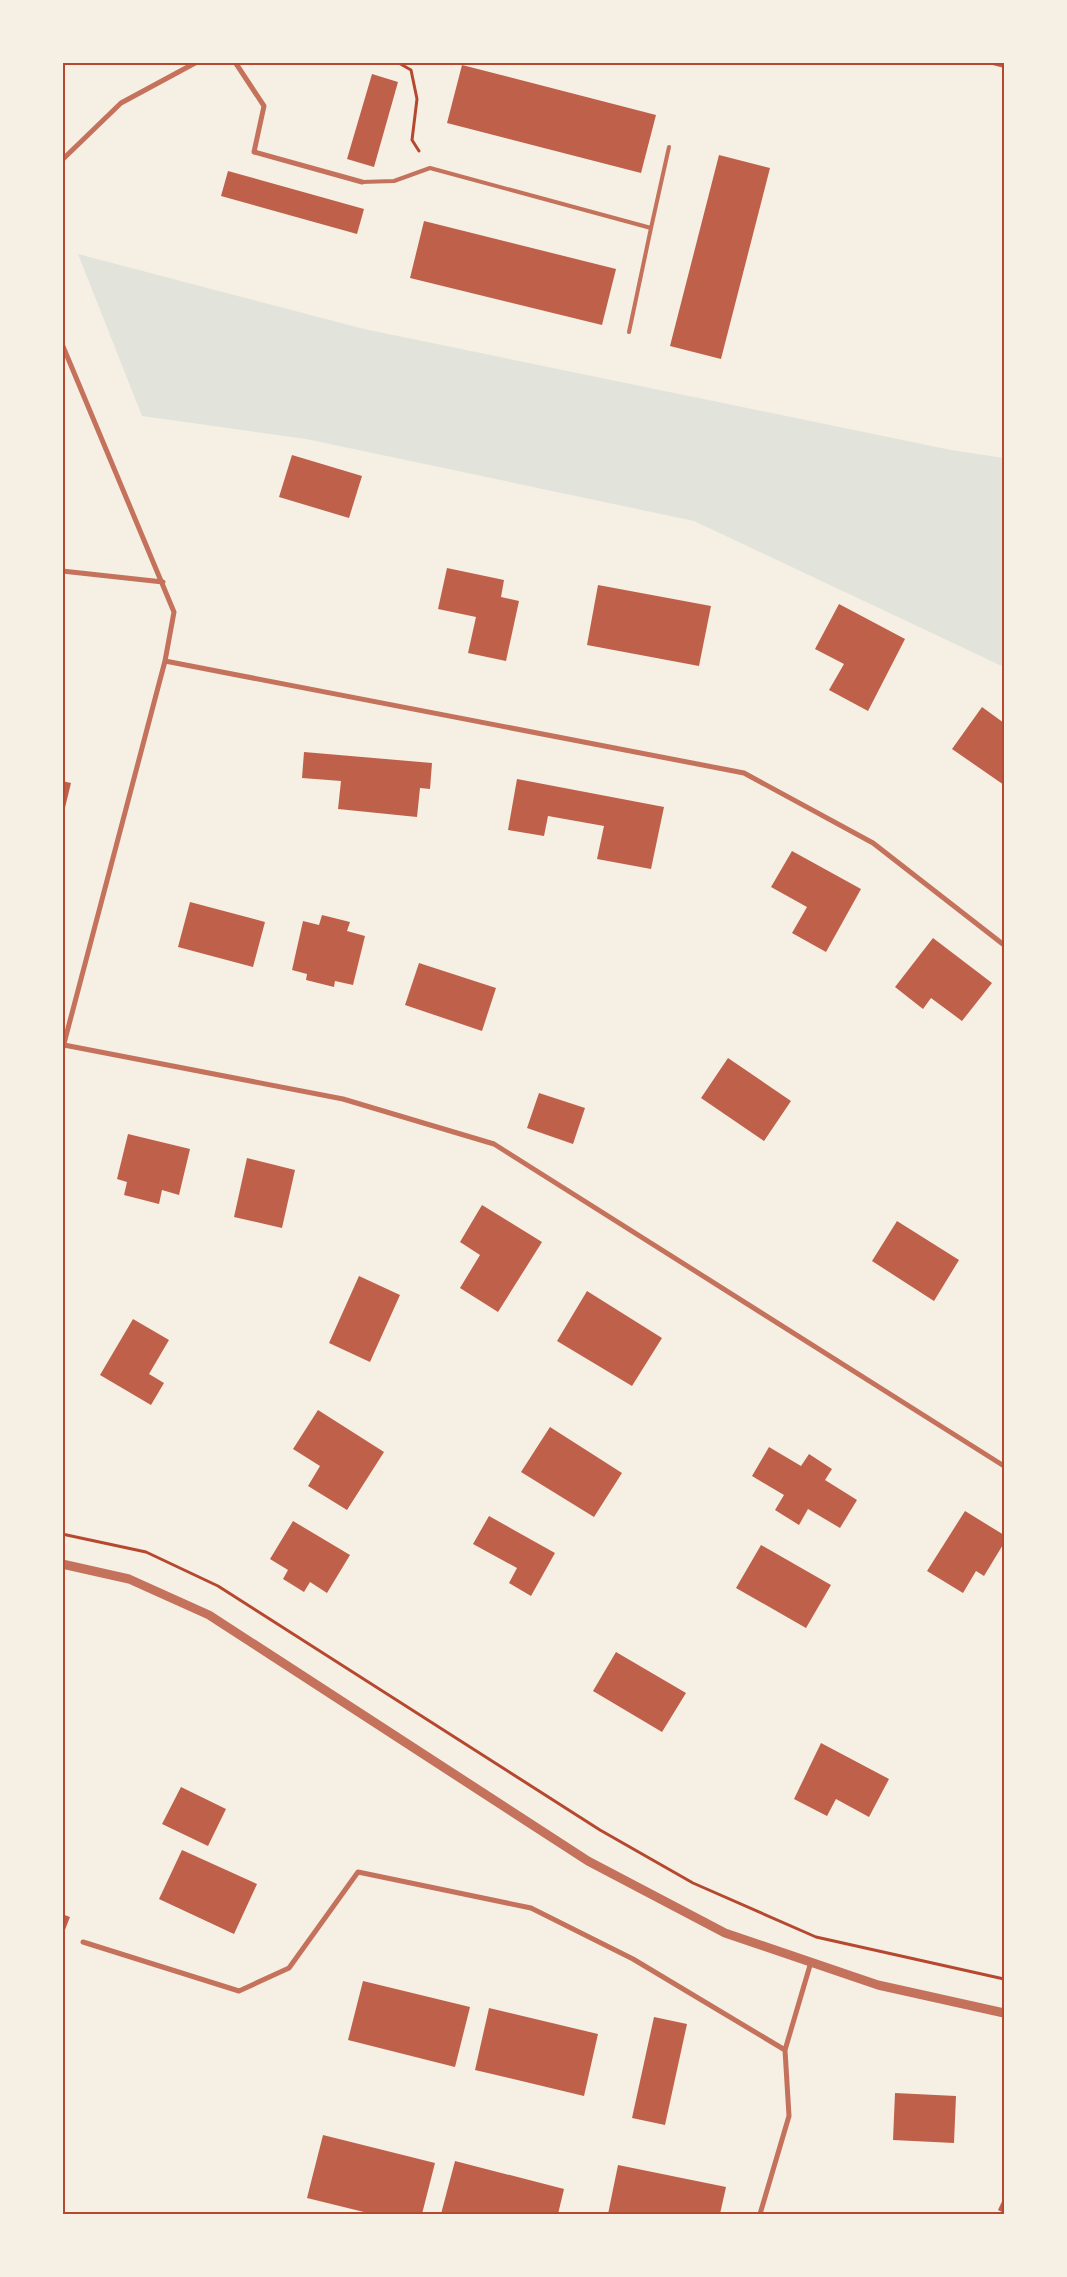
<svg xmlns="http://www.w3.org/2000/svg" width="1067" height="2277" viewBox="0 0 1067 2277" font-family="Cabin,sans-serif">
<rect width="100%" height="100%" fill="#f6efe4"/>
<path fill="#e2e4dc" d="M 78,254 L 364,329 L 951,450 L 1004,458 L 1004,667 L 694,521 L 306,439 L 142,416 Z"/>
<path fill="#bf614a" d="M 985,62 L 1004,62 L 1004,68 L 985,63 Z
M 462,65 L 656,115 L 641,173 L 447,123 Z
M 372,74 L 398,82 L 374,167 L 347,159 Z
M 719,155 L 770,168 L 721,359 L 670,346 Z
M 228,171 L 364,209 L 357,234 L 221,196 Z
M 424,221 L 616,269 L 602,325 L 410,278 Z
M 292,455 L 362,476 L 349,518 L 279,497 Z
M 447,568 L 504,580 L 501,597 L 519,601 L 506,661 L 468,653 L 476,617 L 438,609 Z
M 598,585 L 711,606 L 699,666 L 587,645 Z
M 839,604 L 905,639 L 868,711 L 829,690 L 844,664 L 815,649 Z
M 982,707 L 1004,723 L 1004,785 L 952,749 Z
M 304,752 L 432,763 L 430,789 L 420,788 L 417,817 L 338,809 L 341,781 L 302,778 Z
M 517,779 L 664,807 L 651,869 L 597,859 L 604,826 L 548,816 L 544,836 L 508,830 Z
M 62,781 L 71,783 L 63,816 L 62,815 Z
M 792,851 L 861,889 L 826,952 L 792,933 L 807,907 L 771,887 Z
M 190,902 L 265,922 L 253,967 L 178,947 Z
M 322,915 L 350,922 L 347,931 L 365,936 L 353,985 L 335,981 L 334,987 L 306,980 L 307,974 L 292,970 L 303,921 L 319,925 Z
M 933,938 L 992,983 L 962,1021 L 931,998 L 923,1009 L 895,987 Z
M 419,963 L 496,988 L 482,1031 L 405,1005 Z
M 728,1058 L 791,1101 L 764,1141 L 701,1098 Z
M 539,1093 L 585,1108 L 573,1144 L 527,1128 Z
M 128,1134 L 190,1149 L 179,1195 L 162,1190 L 159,1204 L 124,1195 L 127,1182 L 117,1179 Z
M 247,1158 L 295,1170 L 282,1228 L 234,1217 Z
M 482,1205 L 542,1242 L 498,1312 L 460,1288 L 480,1255 L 460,1242 Z
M 897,1221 L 959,1260 L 934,1301 L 872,1261 Z
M 359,1276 L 400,1295 L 370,1362 L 329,1343 Z
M 587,1291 L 662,1338 L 632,1386 L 557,1341 Z
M 133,1319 L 169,1340 L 149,1374 L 164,1383 L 151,1405 L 100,1375 Z
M 318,1410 L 384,1452 L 347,1510 L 308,1486 L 320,1466 L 293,1449 Z
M 550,1427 L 622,1473 L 594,1517 L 521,1472 Z
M 769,1447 L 801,1466 L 809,1454 L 832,1469 L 825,1480 L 857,1500 L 840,1528 L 808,1509 L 799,1525 L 775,1510 L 784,1495 L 752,1476 Z
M 965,1511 L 1004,1535 L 1004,1543 L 984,1576 L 976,1571 L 963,1593 L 927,1571 Z
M 489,1516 L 555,1553 L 531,1596 L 509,1583 L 517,1568 L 473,1544 Z
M 293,1521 L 350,1555 L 327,1593 L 310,1582 L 304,1592 L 283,1579 L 288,1570 L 270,1559 Z
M 761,1545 L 831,1585 L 806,1628 L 736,1588 Z
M 616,1652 L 686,1693 L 662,1732 L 593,1691 Z
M 821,1743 L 889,1779 L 869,1817 L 836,1799 L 827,1816 L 794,1799 Z
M 181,1787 L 226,1809 L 208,1846 L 162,1824 Z
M 182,1850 L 257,1884 L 234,1934 L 159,1899 Z
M 62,1914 L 70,1917 L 63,1935 L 62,1935 Z
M 363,1981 L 470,2007 L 455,2067 L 348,2040 Z
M 489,2008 L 598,2034 L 584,2096 L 475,2070 Z
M 654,2017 L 687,2024 L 665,2125 L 632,2118 Z
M 895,2093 L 956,2096 L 954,2143 L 893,2140 Z
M 323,2135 L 435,2163 L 422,2214 L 372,2214 L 307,2198 Z
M 455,2161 L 564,2189 L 558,2214 L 441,2214 Z
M 618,2165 L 726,2187 L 720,2214 L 608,2214 Z
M 1004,2197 L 1004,2213 L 998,2210 Z"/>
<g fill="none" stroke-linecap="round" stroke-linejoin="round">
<path stroke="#b5482f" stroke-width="3" d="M 397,62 L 411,70 L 417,99 L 412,140 L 419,151
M 62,1534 L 146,1552 L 218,1586 L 600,1830 L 693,1883 L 816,1937 L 1004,1979"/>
<path stroke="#c5725c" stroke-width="4" d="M 362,182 L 394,181 L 430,168 L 651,228 L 629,332
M 651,228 L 669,147"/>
<path stroke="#c5725c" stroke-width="5" d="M 235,62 L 264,106 L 254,152 L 362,182
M 62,160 L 121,103 L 197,62
M 62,344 L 174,612 L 165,661 L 62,1051
M 62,571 L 163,582
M 165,661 L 744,773 L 873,843 L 1004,945
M 64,1045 L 343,1099 L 494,1144 L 1004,1466
M 83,1942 L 239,1991 L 289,1968 L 358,1872 L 531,1908 L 633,1959 L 785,2050
M 760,2214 L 789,2116 L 785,2050 L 811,1962"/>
<path stroke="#c5725c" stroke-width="9" d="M 62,1564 L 129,1579 L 209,1615 L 588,1861 L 725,1933 L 878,1985 L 1004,2013"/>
</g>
<rect width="1067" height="2277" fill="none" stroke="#f6efe4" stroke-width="128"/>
<rect x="64" y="64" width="939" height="2149" fill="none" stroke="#b5482f" stroke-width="2"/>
</svg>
